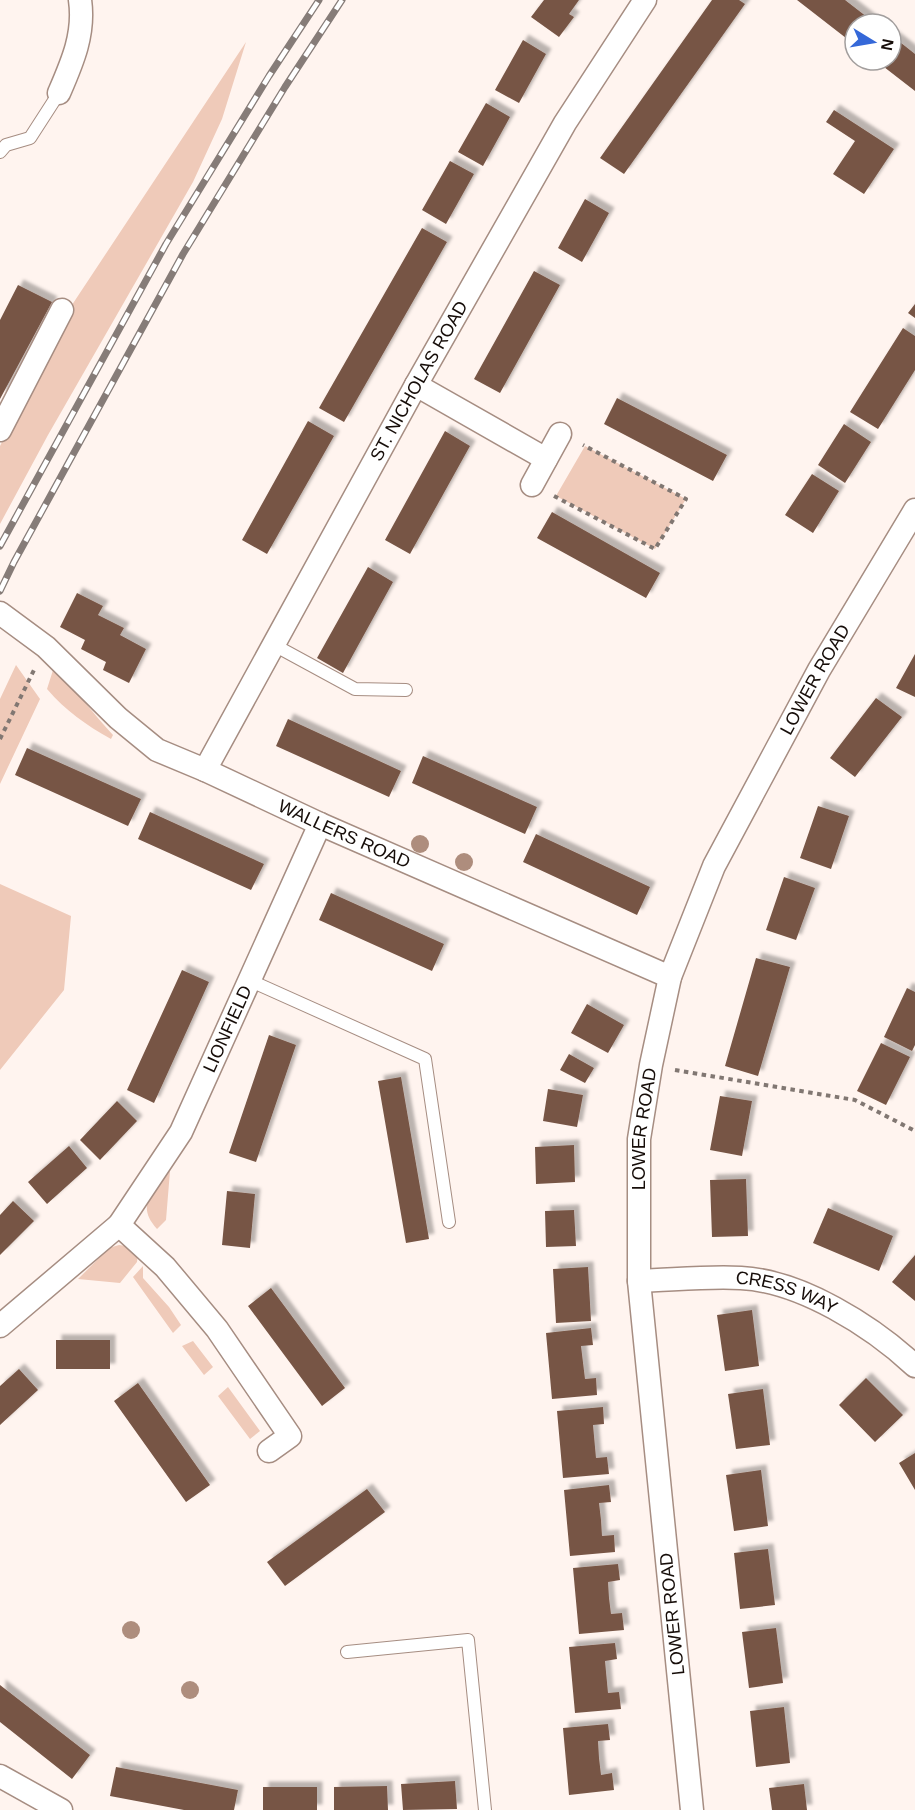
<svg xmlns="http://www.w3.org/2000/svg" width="915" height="1810" viewBox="0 0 915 1810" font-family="Helvetica,sans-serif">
<defs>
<filter id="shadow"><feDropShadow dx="5.5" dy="-5.5" stdDeviation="1.5" flood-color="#0004"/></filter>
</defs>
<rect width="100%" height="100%" fill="#fff4ef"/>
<path fill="#efcab9" d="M 246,42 L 222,119 L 193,182 L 48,435 L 0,524 L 0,446 L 62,320 Z
M 585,446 L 686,499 L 655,549 L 556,496 Z
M 16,665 L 40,699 L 0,784 L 0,699 Z
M 54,667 C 75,688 92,713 113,735 L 111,739 C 86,725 66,711 47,689 Z
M 0,884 L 71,916 L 64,990 L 0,1070 Z
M 170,1171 L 166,1220 L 157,1229 C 135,1205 153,1191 170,1171 Z
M 119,1245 L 126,1246 L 138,1252 L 137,1262 L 120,1283 L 78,1279 L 109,1248 Z
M 143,1266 L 143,1278 L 169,1307 L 181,1325 L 173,1333 L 133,1277 Z
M 193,1341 L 213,1367 L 204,1375 L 182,1346 Z
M 228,1387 L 260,1431 L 250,1439 L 218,1396 Z"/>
<path fill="#775545" filter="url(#shadow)" d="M 544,0 L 579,0 L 569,14 L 574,17 L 559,37 L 531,17 Z
M 712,0 L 739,0 L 745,4 L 624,174 L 600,158 Z
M 797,0 L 845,0 L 876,24 L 855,24 L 855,45 Z
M 891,35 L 915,54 L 915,91 L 875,60 L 891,60 Z
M 523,40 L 546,54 L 519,103 L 495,90 Z
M 486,103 L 510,117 L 483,166 L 458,152 Z
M 834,110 L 894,149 L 864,194 L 833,174 L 855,141 L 826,122 Z
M 450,161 L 474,174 L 446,224 L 422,210 Z
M 585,199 L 609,213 L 582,262 L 558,248 Z
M 422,228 L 447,242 L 344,422 L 319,408 Z
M 534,271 L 560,285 L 500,393 L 474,379 Z
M 18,285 L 52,302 L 0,399 L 0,320 Z
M 915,304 L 915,318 L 908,313 Z
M 903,328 L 915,336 L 915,370 L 878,429 L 850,412 Z
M 617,398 L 727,455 L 713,481 L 604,424 Z
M 308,421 L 334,436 L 267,554 L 242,540 Z
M 844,424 L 871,442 L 845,483 L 818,465 Z
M 445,431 L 470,446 L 410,554 L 385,540 Z
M 812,474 L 839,491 L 813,533 L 785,515 Z
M 552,512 L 660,573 L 646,598 L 537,538 Z
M 368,567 L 393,582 L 343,673 L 317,658 Z
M 77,593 L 103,606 L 98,615 L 124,628 L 120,635 L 146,649 L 129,683 L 103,670 L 106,662 L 81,649 L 85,640 L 60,627 Z
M 915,654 L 915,697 L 896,688 Z
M 876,698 L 902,717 L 855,777 L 830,758 Z
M 288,719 L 401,771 L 389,797 L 276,746 Z
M 27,748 L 141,799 L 128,826 L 15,775 Z
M 423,756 L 537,807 L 525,834 L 412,783 Z
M 818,806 L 849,816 L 831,869 L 800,858 Z
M 150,812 L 264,864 L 251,890 L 138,839 Z
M 536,834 L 650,887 L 637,915 L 523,862 Z
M 784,877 L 815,888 L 796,940 L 766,930 Z
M 331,893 L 444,944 L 432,971 L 319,920 Z
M 756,958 L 790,967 L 758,1076 L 725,1066 Z
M 182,970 L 209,982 L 154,1103 L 127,1090 Z
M 907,988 L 915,992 L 915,1045 L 912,1051 L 884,1037 Z
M 587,1004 L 624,1025 L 608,1053 L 571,1033 Z
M 269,1035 L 296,1045 L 256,1162 L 229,1153 Z
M 881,1043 L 910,1057 L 886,1105 L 857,1091 Z
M 569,1054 L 594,1068 L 585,1083 L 560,1070 Z
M 401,1077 L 429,1239 L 406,1243 L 378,1081 Z
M 548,1089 L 583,1095 L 577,1127 L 543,1121 Z
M 720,1096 L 752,1101 L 742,1156 L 710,1150 Z
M 117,1101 L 137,1121 L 100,1160 L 80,1140 Z
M 574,1145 L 575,1182 L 536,1184 L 535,1147 Z
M 69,1146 L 87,1168 L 47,1204 L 28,1182 Z
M 746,1179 L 748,1236 L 712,1237 L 710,1180 Z
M 227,1191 L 255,1194 L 250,1248 L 222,1245 Z
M 13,1201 L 34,1221 L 0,1255 L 0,1215 Z
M 828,1208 L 893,1236 L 879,1271 L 813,1243 Z
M 574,1210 L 576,1246 L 546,1247 L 545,1211 Z
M 915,1255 L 915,1301 L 892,1282 Z
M 588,1267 L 591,1321 L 556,1323 L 553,1269 Z
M 271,1288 L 345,1388 L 322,1406 L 248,1306 Z
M 752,1310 L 759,1366 L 725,1371 L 717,1315 Z
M 591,1328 L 593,1345 L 581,1346 L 585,1379 L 596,1378 L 597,1395 L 552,1399 L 546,1333 Z
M 56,1340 L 110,1340 L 110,1369 L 56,1369 Z
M 19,1369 L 38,1390 L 0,1425 L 0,1386 Z
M 866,1378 L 903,1415 L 875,1442 L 839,1405 Z
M 138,1383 L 210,1485 L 186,1502 L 114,1401 Z
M 763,1389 L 770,1445 L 736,1449 L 728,1394 Z
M 603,1407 L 604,1424 L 593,1425 L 596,1458 L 607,1457 L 609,1474 L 563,1478 L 557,1411 Z
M 915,1453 L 915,1490 L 899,1463 Z
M 761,1470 L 768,1526 L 734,1531 L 726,1475 Z
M 609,1485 L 611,1502 L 599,1503 L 601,1520 L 602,1536 L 614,1535 L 615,1552 L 570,1556 L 564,1490 Z
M 367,1489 L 385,1512 L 285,1586 L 267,1562 Z
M 768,1549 L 775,1605 L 740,1609 L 734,1553 Z
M 618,1564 L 620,1580 L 608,1582 L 609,1598 L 611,1614 L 622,1613 L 624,1630 L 579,1634 L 573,1568 Z
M 776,1628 L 783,1683 L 749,1688 L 742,1632 Z
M 615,1643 L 617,1659 L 605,1661 L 608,1693 L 619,1692 L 621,1709 L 575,1713 L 569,1647 Z
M 0,1685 L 90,1755 L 72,1779 L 0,1722 Z
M 784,1707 L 790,1763 L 756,1767 L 750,1711 Z
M 608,1724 L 610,1740 L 598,1741 L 599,1758 L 601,1775 L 612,1773 L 614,1790 L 569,1795 L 563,1728 Z
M 116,1767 L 238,1790 L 234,1810 L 184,1810 L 110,1796 Z
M 455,1781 L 457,1809 L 403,1810 L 401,1784 Z
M 804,1784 L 807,1810 L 772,1810 L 769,1788 Z
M 387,1786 L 388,1810 L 334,1810 L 334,1787 Z
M 263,1787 L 317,1787 L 317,1810 L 263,1810 Z"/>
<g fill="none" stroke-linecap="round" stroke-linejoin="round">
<defs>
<path id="lane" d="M 0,152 L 6,145 L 30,138 L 59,93
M 274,645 L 355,689 L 406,690
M 251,981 L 425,1059 L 449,1222
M 347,1652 L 468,1640 L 485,1810"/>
<g id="street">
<path d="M 59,93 C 72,63 85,34 80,0"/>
<path d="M 416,385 L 546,459"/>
<path d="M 0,430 L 62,310"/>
<path d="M 532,485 L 560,434"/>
<path id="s1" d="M 0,613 L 46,647 L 118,718 L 157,750 L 205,770 L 320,824 L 670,977"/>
<path id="s2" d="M 205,770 L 416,385 L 565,123 L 645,0"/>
<path d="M 119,1225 L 165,1267 L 217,1329 L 290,1436 L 269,1451"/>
<path id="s3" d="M 639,1281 C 673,1280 707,1276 741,1278 C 801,1281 872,1326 915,1366"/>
<path id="s4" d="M 0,1326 L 119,1225 L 181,1132 L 320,824"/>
<path d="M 0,1776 L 61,1810"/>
<path id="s5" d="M 692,1810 L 639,1281 L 639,1139 L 651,1065 L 670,977 L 714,866 L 819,670 L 915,510"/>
</g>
</defs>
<use href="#lane" stroke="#a68d82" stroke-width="14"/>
<use href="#street" stroke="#a68d82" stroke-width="25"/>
<path stroke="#817772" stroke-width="4" stroke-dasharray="4.5 4.5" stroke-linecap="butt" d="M 554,496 L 655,549 L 686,499 L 583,445
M 0,739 L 34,670
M 675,1070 L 855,1100 L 915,1131"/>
<use href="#lane" stroke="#fff" stroke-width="12"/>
<use href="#street" stroke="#fff" stroke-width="22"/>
<defs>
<path id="rail" d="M 0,546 L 166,244 L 269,76 L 319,0
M 0,591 L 14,562 L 183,254 L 285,87 L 342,0"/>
</defs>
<use href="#rail" stroke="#867c78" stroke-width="7"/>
<use href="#rail" stroke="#fff" stroke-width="4.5" stroke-dasharray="14" stroke-linecap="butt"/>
</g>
<g fill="#ae8d7d">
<circle cx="420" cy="844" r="9"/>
<circle cx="464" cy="862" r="9"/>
<circle cx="131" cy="1630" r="9"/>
<circle cx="190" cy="1690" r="9"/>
</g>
<g text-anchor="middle" stroke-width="6" stroke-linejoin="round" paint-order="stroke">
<g font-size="18" fill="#160d09" stroke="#fff">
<text dy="6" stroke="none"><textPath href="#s2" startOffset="444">ST. NICHOLAS ROAD</textPath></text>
<text dy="6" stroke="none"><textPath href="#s5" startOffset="1170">LOWER ROAD</textPath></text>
<text dy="6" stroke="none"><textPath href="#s1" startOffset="414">WALLERS ROAD</textPath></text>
<text dy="6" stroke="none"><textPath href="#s4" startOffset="381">LIONFIELD</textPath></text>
<text dy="6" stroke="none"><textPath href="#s5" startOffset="684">LOWER ROAD</textPath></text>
<text dy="6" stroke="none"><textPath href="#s3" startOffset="150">CRESS WAY</textPath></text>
<text transform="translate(672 1614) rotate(-96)" y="6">LOWER ROAD</text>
</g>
</g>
<g transform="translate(873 42) rotate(101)"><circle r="28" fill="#ffffff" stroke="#a29e9d" stroke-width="1.5"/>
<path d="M0-4.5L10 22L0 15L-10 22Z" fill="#3568d8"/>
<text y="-9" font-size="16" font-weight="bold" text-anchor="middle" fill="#160d09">N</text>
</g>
</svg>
